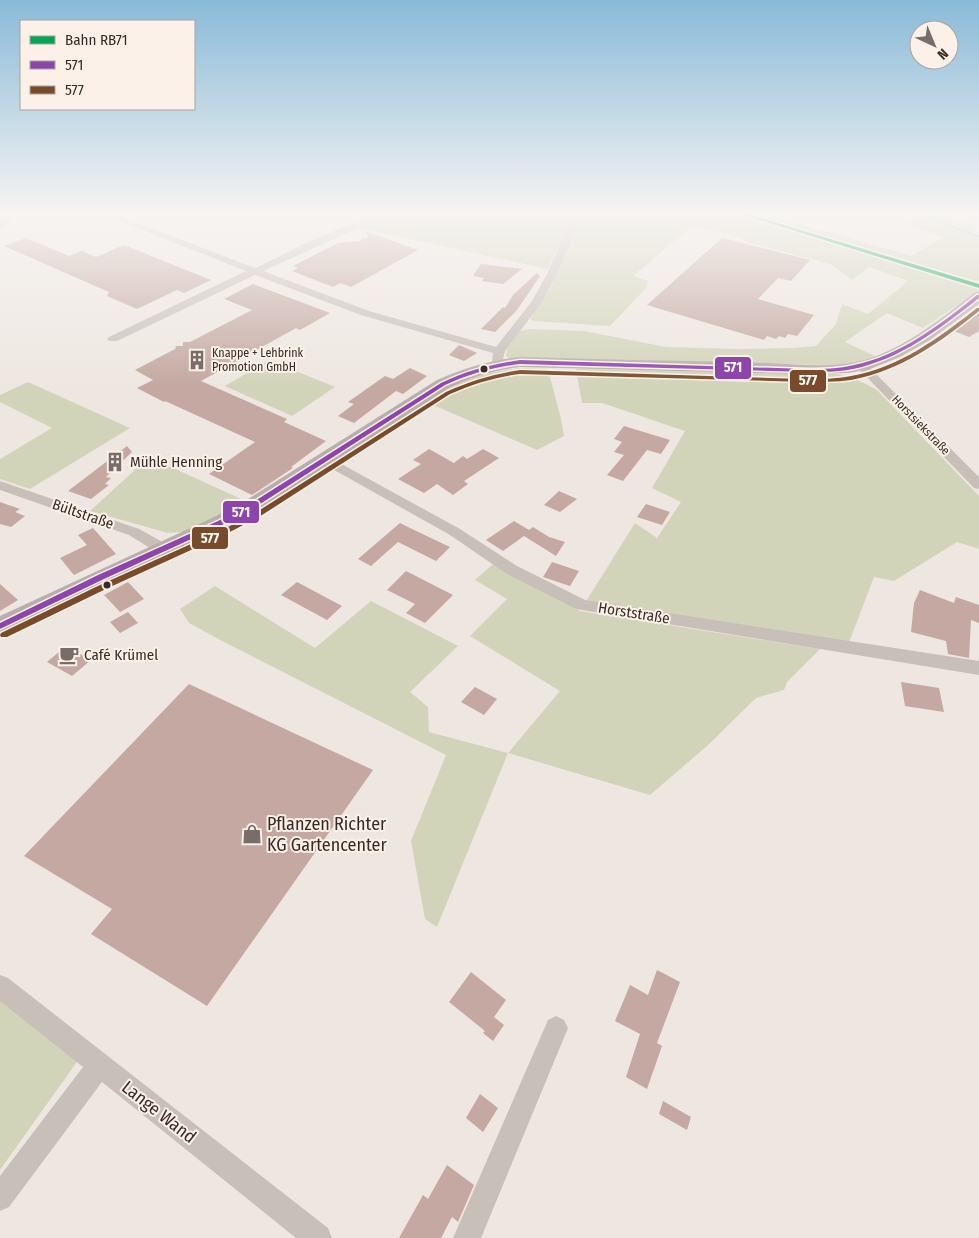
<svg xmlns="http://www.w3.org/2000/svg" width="979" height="1238" viewBox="0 0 979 1238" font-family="'Fira Sans Condensed',sans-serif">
<rect width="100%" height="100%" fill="#eee7e1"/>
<path fill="#d2d4b9" d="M 407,214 L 567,214 L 572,217 L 548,269 L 358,228 Z
M 582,214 L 732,214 L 979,288 L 979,291 L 923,328 L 887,313 L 845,342 L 875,356 L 855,363 L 833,365 L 511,360 L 506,356 L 507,349 L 520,331 L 530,329 L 584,331 L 666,347 L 738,349 L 791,348 L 816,346 L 836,324 L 842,304 L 868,314 L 908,281 L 869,267 L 852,280 L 830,264 L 754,244 L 732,235 L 692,226 L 633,276 L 648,281 L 645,289 L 610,326 L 533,321 L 530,319 L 552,285 Z
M 751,214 L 764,214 L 912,256 L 943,237 L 914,228 L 891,214 L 941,214 L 974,227 L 975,230 L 972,233 L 979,236 L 979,282 Z
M 269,360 L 335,387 L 292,416 L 225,386 Z
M 519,368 L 548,369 L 561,419 L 564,436 L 537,450 L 426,402 C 456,382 484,372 519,368 Z
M 576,369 L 838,374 L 854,378 L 877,390 L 979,496 L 979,549 L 957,542 L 894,581 L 874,577 L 848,645 L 585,603 L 635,523 L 657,538 L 681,502 L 652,488 L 685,431 L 602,403 L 582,403 Z
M 28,382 L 130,428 L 30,489 L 0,479 L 0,459 L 52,428 L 0,402 L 0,395 Z
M 149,457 L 250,503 L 184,532 L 168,533 L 90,511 Z
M 493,564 L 580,611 L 820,649 L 787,682 L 784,690 L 756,698 L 707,746 L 650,795 L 508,753 L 437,927 L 425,919 L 411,841 L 446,755 L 224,642 L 189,623 L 180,609 L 215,586 L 315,648 L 371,601 L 458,646 L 410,692 L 428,707 L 429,732 L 508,753 L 560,691 L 470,636 L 507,599 L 475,580 Z
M 0,1000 L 79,1059 L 0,1170 Z"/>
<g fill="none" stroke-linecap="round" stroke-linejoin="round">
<path stroke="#9ac4bf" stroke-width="2.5" d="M 926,214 L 950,226 L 979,236"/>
</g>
<path fill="#c4a8a1" d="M 367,232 L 418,250 L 351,287 L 340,283 L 333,287 L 292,271 L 298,268 L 293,266 L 338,243 L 361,241 L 361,239 L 368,238 Z
M 26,238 L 69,256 L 82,251 L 96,257 L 124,245 L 211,280 L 184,293 L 177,290 L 137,309 L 107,296 L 109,292 L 4,246 Z
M 722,238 L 810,260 L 791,281 L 778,278 L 758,299 L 814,315 L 797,336 L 788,334 L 785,338 L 779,336 L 776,339 L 767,336 L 764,340 L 647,305 Z
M 481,264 L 522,269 L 503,284 L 482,281 L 484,278 L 473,276 Z
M 537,273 L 540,276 L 517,310 L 495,332 L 481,329 L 503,307 L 505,308 L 513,295 Z
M 253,284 L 330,313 L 300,330 L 296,328 L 201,381 L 287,419 L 284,422 L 326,441 L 291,467 L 293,468 L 290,470 L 252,495 L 209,474 L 255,442 L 165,401 L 164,402 L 137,388 L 153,380 L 135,370 L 175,349 L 176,346 L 183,346 L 183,342 L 190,342 L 252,310 L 224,299 Z
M 979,312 L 979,331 L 969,337 L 951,330 Z
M 459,345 L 477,353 L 464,361 L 449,355 Z
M 410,368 L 427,376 L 403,394 L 396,391 L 354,423 L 338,416 L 354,404 L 348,402 L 385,376 L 393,379 Z
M 624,426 L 670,440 L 661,454 L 647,450 L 623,481 L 607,475 L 624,455 L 614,452 L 622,442 L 614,439 Z
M 127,446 L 132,452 L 106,477 L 111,478 L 105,484 L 109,485 L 91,499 L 68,491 Z
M 429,449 L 454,463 L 463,456 L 467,459 L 483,449 L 499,458 L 464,481 L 468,484 L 453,495 L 437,484 L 424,493 L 398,479 L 421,464 L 413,460 Z
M 559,491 L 577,499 L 560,512 L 544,505 Z
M 0,502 L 20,509 L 15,512 L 25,516 L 11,527 L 0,524 Z
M 646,504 L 670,512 L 662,525 L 637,517 Z
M 514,521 L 529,530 L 533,527 L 549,537 L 565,542 L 556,556 L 524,536 L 503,551 L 486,540 Z
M 400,523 L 410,528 L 450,547 L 436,561 L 398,542 L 371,566 L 358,559 Z
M 93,528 L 116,554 L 74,575 L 60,558 L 87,545 L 78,535 Z
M 552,562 L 579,571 L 570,586 L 543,577 Z
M 406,571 L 453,595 L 425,623 L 406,613 L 415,604 L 387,590 Z
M 128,582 L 144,599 L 120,612 L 104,595 Z
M 297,582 L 342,606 L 327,620 L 281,595 Z
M 0,584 L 18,600 L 0,611 Z
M 920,590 L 954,603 L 956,597 L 979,605 L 979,623 L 971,620 L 969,658 L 948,654 L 946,641 L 911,632 L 914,603 Z
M 128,612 L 138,623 L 120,633 L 110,622 Z
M 66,646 L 91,660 L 72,676 L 47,662 Z
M 901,682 L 939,688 L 944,712 L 905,706 Z
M 189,684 L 373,770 L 207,1006 L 91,934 L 112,909 L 24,856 Z
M 475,687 L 497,699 L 484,715 L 461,702 Z
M 657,970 L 680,982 L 657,1043 L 662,1046 L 647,1089 L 626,1077 L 640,1034 L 615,1021 L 630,985 L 648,995 Z
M 471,972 L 506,1000 L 494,1017 L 504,1025 L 493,1041 L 483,1033 L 485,1031 L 449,1002 Z
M 480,1094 L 498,1108 L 483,1132 L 466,1118 Z
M 663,1101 L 691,1117 L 687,1130 L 659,1114 Z
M 447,1165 L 474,1185 L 458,1222 L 452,1217 L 441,1238 L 399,1238 L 423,1195 L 428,1199 Z"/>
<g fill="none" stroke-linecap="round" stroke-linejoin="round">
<path fill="#c8bfb9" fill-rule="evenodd" d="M 11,214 L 21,214 L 0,228 L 0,221 Z
M 101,214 L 114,214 L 255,268 C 301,247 355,214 406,214 L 356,229 L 263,271 L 369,311 L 496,347 L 532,301 L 547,274 L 573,214 L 582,214 L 557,274 L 542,302 L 505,351 L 502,363 L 498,364 L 492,361 L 493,353 L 361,315 L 255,275 L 117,341 L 109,341 L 107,339 L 109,337 L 246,271 Z
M 862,362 L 866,364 L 979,477 L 979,489 L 974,488 L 858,368 L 856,366 Z
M 325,455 L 460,529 L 517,566 L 585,600 L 979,661 L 979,675 L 576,609 L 507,574 L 450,535 L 320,462 L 318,459 Z
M 0,481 L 139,529 L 168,545 L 170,549 L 168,553 L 163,554 L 158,553 L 129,535 L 0,490 Z
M 0,975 L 8,978 L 328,1228 L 332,1238 L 296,1238 L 102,1082 L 9,1207 L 0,1211 L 0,1176 L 83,1067 L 0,1001 Z
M 556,1016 L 564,1020 L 568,1028 L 481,1238 L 453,1238 L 548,1020 Z"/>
<path fill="#b8afaa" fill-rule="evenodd" d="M 979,291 L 979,304 L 930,340 L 900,357 L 870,369 L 848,373 L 798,374 L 520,367 C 495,370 472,377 449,388 L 259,511 L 228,528 L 0,635 L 0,616 L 212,518 L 245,501 L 437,380 C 464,368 491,360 520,357 C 594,359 669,361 743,362 C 778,363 824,369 857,362 C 900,352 939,320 974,293 Z"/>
<defs>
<path id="bus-1" d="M 977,295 L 979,295 L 979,298 C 941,328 901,359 853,369 C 838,372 823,372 807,372 L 520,364 C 494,367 469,374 445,385 L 254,508 L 222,525 L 104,579 L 0,629 L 0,623 L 98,575 L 218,521 L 250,504 L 441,383 C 466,371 492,364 520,360 L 807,369 C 823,369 839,369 854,365 C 900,356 941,324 977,295 Z"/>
<path id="bus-2" d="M 977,308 L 979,308 L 979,311 C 941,342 900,371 851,380 C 836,382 820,382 805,382 L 520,374 C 495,377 473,384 450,394 L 259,517 L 226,534 L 108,588 L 7,637 L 1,637 L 0,635 L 1,633 L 102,584 L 222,530 L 255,513 L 446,392 C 470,381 494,374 520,370 L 805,379 C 820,379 836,379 851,376 C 899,368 940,337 977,308 Z"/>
</defs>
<use href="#bus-1" stroke="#fbf1e8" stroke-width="3"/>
<use href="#bus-2" stroke="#fbf1e8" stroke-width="3"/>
<use href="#bus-1" fill="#8e44ad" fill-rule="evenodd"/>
<use href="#bus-2" fill="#7a4b2a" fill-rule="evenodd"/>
<defs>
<path id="rail-1" d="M 740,214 L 748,214 L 979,284 L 979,288 Z"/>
</defs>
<use href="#rail-1" stroke="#fbf1e8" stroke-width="3"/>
<use href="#rail-1" fill="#00a651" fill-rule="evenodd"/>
</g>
<linearGradient id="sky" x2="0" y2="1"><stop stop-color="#89bad8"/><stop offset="0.55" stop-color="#f7f4f2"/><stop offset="1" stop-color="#f7f4f2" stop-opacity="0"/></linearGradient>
<rect width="979" height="387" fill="url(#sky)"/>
<defs>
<symbol id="building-bare" viewBox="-9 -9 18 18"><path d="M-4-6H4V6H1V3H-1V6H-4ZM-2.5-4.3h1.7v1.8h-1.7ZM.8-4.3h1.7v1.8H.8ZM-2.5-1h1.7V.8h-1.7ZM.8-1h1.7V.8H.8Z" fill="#786d68" stroke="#fbf1e8" stroke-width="2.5" paint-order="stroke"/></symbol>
<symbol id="cafe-bare" viewBox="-9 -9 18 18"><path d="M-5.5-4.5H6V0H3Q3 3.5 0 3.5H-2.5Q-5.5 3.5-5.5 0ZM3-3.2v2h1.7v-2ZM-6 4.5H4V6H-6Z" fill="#786d68" stroke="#fbf1e8" stroke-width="2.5" paint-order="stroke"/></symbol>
<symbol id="shop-bare" viewBox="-9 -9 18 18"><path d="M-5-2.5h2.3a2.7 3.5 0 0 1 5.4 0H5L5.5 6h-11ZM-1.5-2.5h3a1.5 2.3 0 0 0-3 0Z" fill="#786d68" stroke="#fbf1e8" stroke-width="2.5" paint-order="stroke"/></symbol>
</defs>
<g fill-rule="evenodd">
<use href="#building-bare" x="183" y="346" width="28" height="28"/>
<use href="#building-bare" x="101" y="448" width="28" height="28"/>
<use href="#cafe-bare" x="55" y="641" width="28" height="28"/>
<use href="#shop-bare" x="238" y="820" width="28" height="28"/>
</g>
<g fill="#392b27" stroke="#fbf1e8" stroke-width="2">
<circle cx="484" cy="369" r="4.5"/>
<circle cx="107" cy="585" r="4.5"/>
</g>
<g text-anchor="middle" stroke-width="4" stroke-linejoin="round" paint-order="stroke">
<g font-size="12" fill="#392b27" stroke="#fbf1e8" text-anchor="start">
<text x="212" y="357">Knappe + Lehbrink<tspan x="212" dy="14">Promotion GmbH</tspan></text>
</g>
<g font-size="12" fill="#392b27" stroke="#fbf1e8">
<text transform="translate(921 425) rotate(46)" y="4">Horstsiekstraße</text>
</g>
<g font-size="15" fill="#392b27" stroke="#fbf1e8" text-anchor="start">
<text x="130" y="467">Mühle Henning</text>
<text x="84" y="660">Café Krümel</text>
</g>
<g font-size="15" fill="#392b27" stroke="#fbf1e8">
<text transform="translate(83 514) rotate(19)" y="5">Bültstraße</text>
<text transform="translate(634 613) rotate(9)" y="5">Horststraße</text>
</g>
<g font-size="18" fill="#392b27" stroke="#fbf1e8" text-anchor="start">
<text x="267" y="830">Pflanzen Richter<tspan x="267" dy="21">KG Gartencenter</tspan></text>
</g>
<g font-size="18" fill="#392b27" stroke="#fbf1e8">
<text transform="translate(159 1112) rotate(38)" y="6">Lange Wand</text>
</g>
</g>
<g stroke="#fbf1e8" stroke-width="2">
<rect x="714" y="356" width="38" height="24" rx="5" fill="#8e44ad"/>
<rect x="789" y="369" width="38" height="24" rx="5" fill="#7a4b2a"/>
<rect x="222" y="500" width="38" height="24" rx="5" fill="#8e44ad"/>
<rect x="191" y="526" width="38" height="24" rx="5" fill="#7a4b2a"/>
</g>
<g font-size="14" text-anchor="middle" font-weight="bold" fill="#fff">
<text x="733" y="372">571</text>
<text x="808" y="385">577</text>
<text x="241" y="517">571</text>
<text x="210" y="543">577</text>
</g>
<rect x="20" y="20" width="175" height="90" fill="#fbf1e8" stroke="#ada29b"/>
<rect x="30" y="36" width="25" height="8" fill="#00a651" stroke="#ada29b"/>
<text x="65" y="45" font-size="15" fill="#392b27">Bahn RB71</text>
<rect x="30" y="61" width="25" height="8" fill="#8e44ad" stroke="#ada29b"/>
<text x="65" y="70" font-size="15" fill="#392b27">571</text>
<rect x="30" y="86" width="25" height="8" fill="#7a4b2a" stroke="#ada29b"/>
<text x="65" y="95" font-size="15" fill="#392b27">577</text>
<g transform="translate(934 45) rotate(136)"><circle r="24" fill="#fbf1e8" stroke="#ada29b"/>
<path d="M0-4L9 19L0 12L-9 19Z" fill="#786d68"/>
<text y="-8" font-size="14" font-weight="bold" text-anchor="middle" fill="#392b27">N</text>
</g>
</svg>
